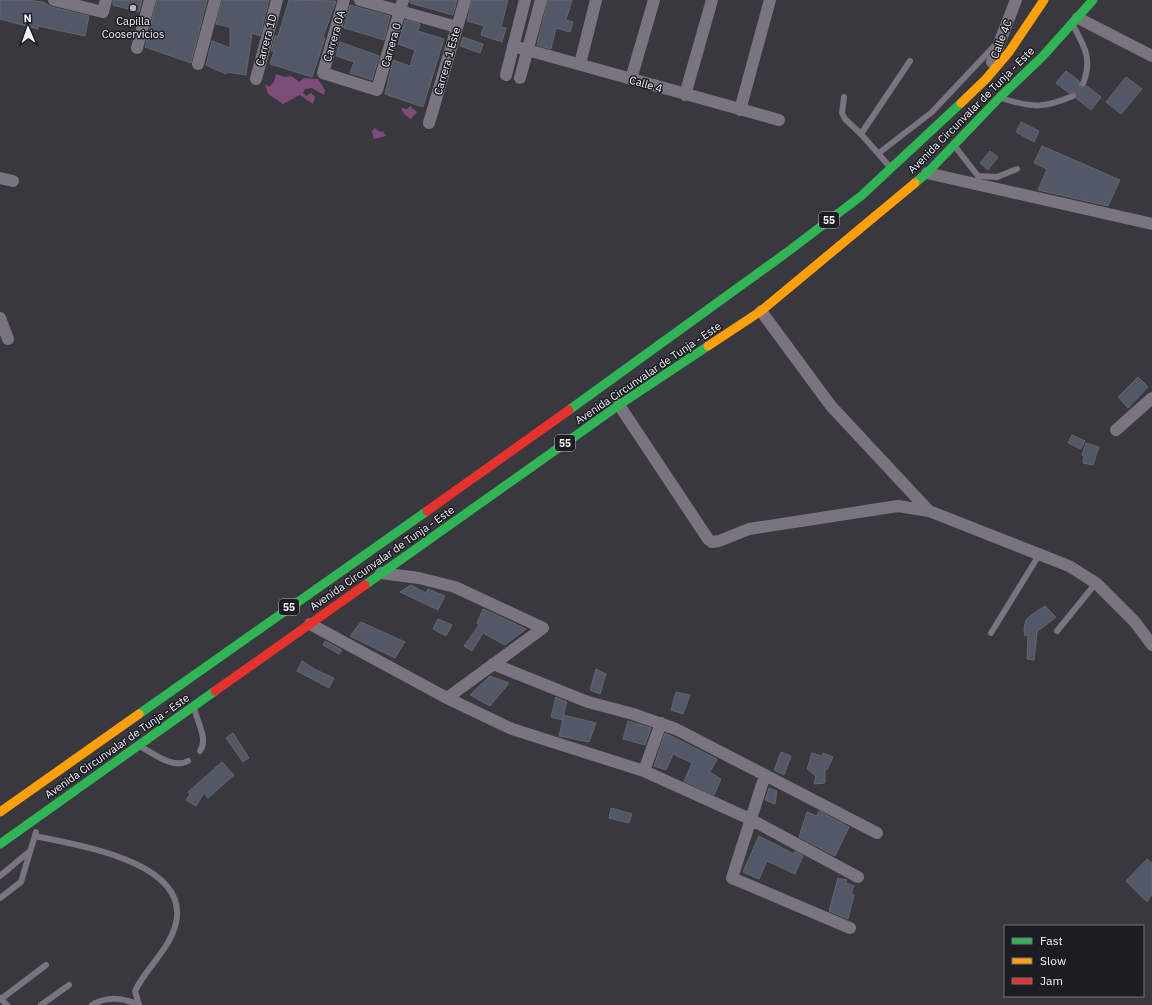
<svg xmlns="http://www.w3.org/2000/svg" width="1152" height="1005" viewBox="0 0 1152 1005" font-family="'IBM Plex Sans',sans-serif">
<rect width="100%" height="100%" fill="#38383e"/>
<path fill="#7d4d79" d="M 276,74 L 285,77 L 291,76 L 300,82 L 303,78 L 318,79 L 325,90 L 324,95 L 312,88 L 305,89 L 303,93 L 306,96 L 311,93 L 315,97 L 313,104 L 300,95 L 283,104 L 268,94 L 265,84 L 269,87 L 274,82 Z
M 410,106 L 417,112 L 411,119 L 404,114 L 401,108 L 407,109 Z
M 374,128 L 381,132 L 383,131 L 386,136 L 374,139 L 371,130 L 373,131 Z"/>
<path fill="#525867" stroke="#65666c" d="M 0,0 L 26,0 L 43,2 L 52,7 L 89,16 L 85,36 L 38,26 L 38,29 L 0,19 Z
M 113,0 L 142,0 L 139,12 L 113,5 Z
M 157,0 L 207,0 L 191,63 L 145,47 Z
M 222,0 L 269,0 L 260,36 L 252,33 L 246,75 L 227,72 L 226,74 L 206,65 L 212,41 L 230,48 L 230,27 L 216,24 Z
M 289,0 L 336,1 L 323,37 L 325,38 L 312,77 L 270,64 L 274,51 L 271,51 L 275,36 L 278,36 Z
M 410,0 L 457,0 L 453,15 L 410,3 Z
M 472,0 L 508,0 L 501,27 L 506,28 L 502,42 L 481,35 L 484,26 L 467,21 Z
M 548,0 L 572,0 L 566,20 L 573,22 L 570,32 L 556,28 L 551,49 L 537,45 Z
M 350,5 L 390,16 L 384,40 L 344,28 Z
M 405,20 L 420,24 L 418,31 L 444,39 L 423,107 L 385,94 L 393,60 L 410,66 L 415,50 L 398,44 Z
M 463,37 L 483,44 L 480,53 L 460,46 Z
M 340,42 L 379,56 L 372,80 L 350,73 L 354,62 L 336,56 Z
M 1066,71 L 1079,81 L 1080,87 L 1084,88 L 1087,86 L 1101,97 L 1091,110 L 1077,99 L 1075,92 L 1069,93 L 1056,83 Z
M 1126,77 L 1142,89 L 1121,114 L 1106,102 Z
M 1021,122 L 1039,131 L 1034,142 L 1016,132 Z
M 1042,146 L 1120,180 L 1108,206 L 1038,190 L 1047,169 L 1034,163 Z
M 990,151 L 998,157 L 988,170 L 980,163 Z
M 1138,377 L 1148,387 L 1128,408 L 1118,397 Z
M 1072,435 L 1085,441 L 1081,449 L 1068,443 Z
M 1086,443 L 1099,447 L 1093,465 L 1083,463 L 1084,456 L 1082,455 Z
M 411,585 L 426,593 L 428,589 L 445,596 L 438,610 L 400,592 Z
M 1045,606 L 1056,617 L 1037,632 L 1034,660 L 1027,659 L 1028,635 L 1025,636 L 1024,629 L 1026,620 L 1031,615 Z
M 483,609 L 490,612 L 526,629 L 505,645 L 483,633 L 472,651 L 464,646 L 479,625 L 477,623 Z
M 438,619 L 452,625 L 446,636 L 433,629 Z
M 361,622 L 405,642 L 395,658 L 350,636 Z
M 325,641 L 342,650 L 339,654 L 323,645 Z
M 302,661 L 316,670 L 334,678 L 329,688 L 297,671 Z
M 596,669 L 606,674 L 600,694 L 590,690 Z
M 490,676 L 509,683 L 490,706 L 470,695 Z
M 676,692 L 690,695 L 683,714 L 671,710 Z
M 556,697 L 567,702 L 562,720 L 551,717 Z
M 564,715 L 596,723 L 589,742 L 559,736 Z
M 628,721 L 651,728 L 645,745 L 623,739 Z
M 233,733 L 249,758 L 243,762 L 226,738 Z
M 665,733 L 717,759 L 710,772 L 721,779 L 714,795 L 684,781 L 692,763 L 673,754 L 666,770 L 654,766 Z
M 781,752 L 791,756 L 784,775 L 774,770 Z
M 812,753 L 822,756 L 823,753 L 833,757 L 827,770 L 825,769 L 825,783 L 814,784 L 816,776 L 807,769 Z
M 222,762 L 234,775 L 208,798 L 204,793 L 196,806 L 186,800 L 190,794 L 188,792 Z
M 769,788 L 777,791 L 775,804 L 765,800 Z
M 611,808 L 632,814 L 629,823 L 609,818 Z
M 819,811 L 849,827 L 835,856 L 799,837 L 807,812 L 817,816 Z
M 759,836 L 794,854 L 795,851 L 803,856 L 795,874 L 767,861 L 759,879 L 743,872 Z
M 1147,859 L 1152,863 L 1152,894 L 1147,902 L 1126,881 Z
M 838,878 L 847,880 L 846,883 L 854,886 L 851,894 L 854,895 L 848,919 L 829,911 Z"/>
<g fill="none" stroke-linecap="round" stroke-linejoin="round">
<path stroke="#7a7481" stroke-width="6" d="M 1074,27 C 1086,49 1092,60 1083,84
M 844,97 L 842,113 L 845,119 L 861,134 L 890,167
M 1004,99 C 1034,108 1044,108 1073,96
M 861,134 L 910,61
M 957,149 L 978,176 L 997,177 L 1017,169
M 879,153 L 932,112 L 996,44
M 1057,631 L 1096,583
M 991,633 L 1039,555
M 195,711 C 198,723 208,740 200,751
M 143,748 C 156,755 174,769 188,761
M 35,836 C 75,845 190,861 176,923 C 170,949 146,968 135,991 L 139,1005
M 0,876 L 30,851
M 0,898 L 21,882 L 36,832
M 0,998 L 7,1005
M 1,999 L 46,965
M 41,1005 L 69,985
M 92,1005 C 108,995 124,998 139,1005"/>
<path stroke="#7a7481" stroke-width="12" d="M 54,0 L 103,12 L 106,0
M 344,0 L 323,73 L 377,90 L 403,0
M 360,0 L 457,27
M 1078,18 L 1152,56
M 513,46 L 779,120
M 137,48 L 150,0
M 992,62 L 1016,0
M 198,64 L 215,0
M 580,64 L 596,0
M 506,75 L 525,0
M 520,78 L 541,0
M 256,79 L 277,0
M 631,79 L 654,0
M 685,95 L 712,0
M 740,110 L 770,0
M 429,123 L 465,0
M 927,173 L 1152,224
M 0,178 L 13,181
M 761,311 L 831,406 L 929,511 L 1069,566 L 1096,583 L 1135,622 L 1152,645
M 0,318 L 8,339
M 619,405 L 708,539 L 712,542 L 719,541 L 749,529 L 898,506 L 929,511
M 1116,430 L 1152,398
M 381,573 L 419,578 L 455,587 L 543,628 L 447,698
M 310,624 L 447,698 L 512,729 L 644,771 L 750,819 L 858,877
M 493,664 L 588,702 L 633,714 L 676,729 L 877,833
M 644,771 L 661,723
M 765,775 L 732,878 L 850,928"/>
<path stroke="#30b455" stroke-width="9" d="M 915,183 L 927,173 L 999,98 L 1042,57 L 1093,0
M 569,410 L 786,253 L 861,196 L 961,103
M 365,585 L 619,405 L 708,346
M 139,714 L 427,511
M 0,844 L 215,691"/>
<path stroke="#ff9f0a" stroke-width="9" d="M 961,103 L 986,79 L 1009,52 L 1044,0
M 708,346 L 761,311 L 915,183
M 0,812 L 139,714"/>
<path stroke="#e5322d" stroke-width="9" d="M 427,511 L 569,410
M 215,691 L 365,585"/>
</g>
<circle fill="#b2b2ba" stroke="#1c1c22" stroke-width="1.5" cx="133" cy="8" r="4"/>
<g text-anchor="middle" stroke-width="3" stroke-linejoin="round" paint-order="stroke">
<g fill="#1c1c22" stroke="#b3b3bb" stroke-width="1">
<rect x="819" y="212" width="20" height="16" rx="3"/>
<rect x="555" y="435" width="20" height="16" rx="3"/>
<rect x="279" y="599" width="20" height="16" rx="3"/>
</g>
<g font-size="10" font-weight="bold" fill="#f4f4fd">
<text x="829" y="224">55</text>
<text x="565" y="447">55</text>
<text x="289" y="611">55</text>
</g>
<g font-size="11" fill="#f4f4fd" stroke="#1c1c22">
<text x="133" y="25">Capilla<tspan x="133" dy="13">Cooservicios</tspan></text>
</g>
<g font-size="11" fill="#f4f4fd" stroke="#1c1c22">
<text transform="translate(334 36) rotate(-74)" y="4">Carrera 0A</text>
<text transform="translate(1001 39) rotate(-69)" y="4">Calle 4C</text>
<text transform="translate(266 40) rotate(-75)" y="4">Carrera 1D</text>
<text transform="translate(391 45) rotate(-74)" y="4">Carrera 0</text>
<text transform="translate(447 61) rotate(-74)" y="4">Carrera 1 Este</text>
<text transform="translate(646 84) rotate(16)" y="4">Calle 4</text>
<text transform="translate(971 110) rotate(-45)" y="4">Avenida Circunvalar de Tunja - Este</text>
<text transform="translate(648 373) rotate(-34)" y="4">Avenida Circunvalar de Tunja - Este</text>
<text transform="translate(382 558) rotate(-35)" y="4">Avenida Circunvalar de Tunja - Este</text>
<text transform="translate(117 746) rotate(-35)" y="4">Avenida Circunvalar de Tunja - Este</text>
</g>
</g>
<rect x="1004" y="925" width="140" height="72" fill="#1c1c22" stroke="#72727a"/>
<rect x="1012" y="938" width="20" height="6" fill="#30b455" stroke="#72727a"/>
<text x="1040" y="945" font-size="12" fill="#f4f4fd">Fast</text>
<rect x="1012" y="958" width="20" height="6" fill="#ff9f0a" stroke="#72727a"/>
<text x="1040" y="965" font-size="12" fill="#f4f4fd">Slow</text>
<rect x="1012" y="978" width="20" height="6" fill="#e5322d" stroke="#72727a"/>
<text x="1040" y="985" font-size="12" fill="#f4f4fd">Jam</text>
<g transform="translate(28 28) rotate(358)" stroke="#1c1c22" stroke-width="3" paint-order="stroke">
<path d="M0-3L7 15L0 10L-7 15Z" fill="#f4f4fd"/>
<text y="-6" font-size="11" font-weight="bold" text-anchor="middle" fill="#f4f4fd">N</text>
</g>
</svg>
